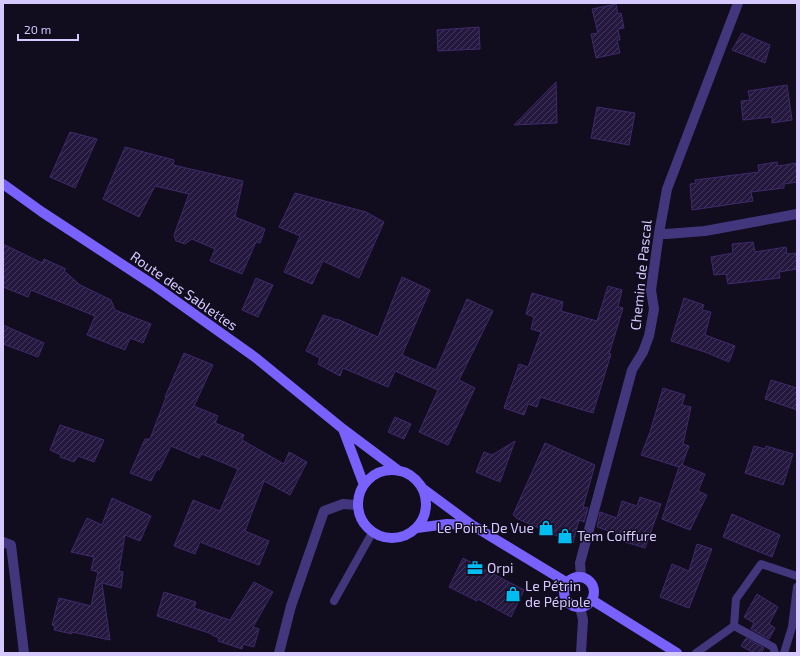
<svg xmlns="http://www.w3.org/2000/svg" width="800" height="656" viewBox="0 0 800 656" font-family="'Exo 2',sans-serif">
<defs>
<pattern id="building-hatch" width="6" height="6" patternUnits="userSpaceOnUse"><rect width="6" height="6" fill="#25183f"/><path d="M-1 1l2-2M0 6l6-6M5 7l2-2" fill="none" stroke="#44385c"/></pattern>
</defs>
<rect width="100%" height="100%" fill="#110c1e"/>
<path fill="url(#building-hatch)" stroke="#3f2a6b" d="M 616,4 L 618,14 L 621,13 L 624,28 L 618,29 L 620,40 L 617,40 L 620,53 L 596,58 L 591,34 L 598,33 L 592,9 Z
M 479,27 L 480,49 L 438,51 L 437,30 Z
M 742,33 L 770,45 L 765,63 L 732,50 Z
M 556,82 L 557,123 L 514,125 Z
M 787,85 L 792,120 L 772,123 L 772,117 L 743,120 L 741,101 L 750,100 L 748,91 Z
M 597,107 L 635,113 L 629,145 L 591,138 Z
M 70,132 L 97,139 L 75,188 L 50,177 Z
M 125,147 L 174,160 L 173,165 L 243,181 L 235,217 L 265,229 L 260,243 L 256,242 L 242,274 L 210,261 L 215,249 L 192,239 L 185,244 L 176,241 L 174,235 L 189,194 L 155,186 L 139,217 L 103,199 Z
M 777,162 L 778,166 L 797,163 L 797,182 L 784,184 L 784,188 L 751,192 L 753,201 L 692,210 L 690,184 L 696,183 L 695,180 L 759,172 L 758,165 Z
M 295,193 L 366,212 L 384,222 L 359,278 L 323,261 L 312,284 L 284,272 L 300,236 L 279,227 Z
M 753,242 L 755,252 L 786,247 L 787,254 L 797,253 L 797,269 L 779,272 L 780,278 L 745,282 L 728,284 L 726,274 L 714,275 L 711,257 L 733,253 L 732,244 Z
M 3,244 L 42,263 L 44,259 L 66,269 L 64,271 L 78,283 L 78,284 L 111,300 L 115,310 L 151,324 L 143,343 L 130,338 L 125,350 L 87,335 L 95,316 L 31,290 L 28,297 L 3,287 Z
M 402,277 L 430,290 L 402,355 L 436,370 L 467,299 L 493,311 L 459,380 L 475,388 L 448,445 L 419,432 L 438,390 L 395,371 L 388,387 L 343,368 L 340,376 L 318,364 L 320,358 L 306,351 L 323,315 L 337,320 L 337,319 L 378,337 Z
M 256,278 L 273,285 L 258,317 L 242,310 Z
M 608,286 L 622,290 L 618,307 L 623,308 L 609,354 L 611,354 L 593,413 L 540,397 L 537,407 L 528,404 L 524,415 L 504,408 L 519,364 L 528,367 L 541,332 L 531,329 L 534,317 L 526,314 L 532,293 L 563,302 L 561,311 L 597,321 Z
M 684,298 L 704,305 L 702,310 L 711,312 L 705,335 L 735,346 L 729,362 L 705,352 L 671,341 Z
M 3,325 L 44,343 L 38,357 L 3,344 Z
M 184,353 L 213,365 L 194,406 L 218,416 L 215,423 L 244,435 L 242,440 L 284,464 L 289,452 L 307,462 L 290,495 L 264,481 L 245,531 L 269,541 L 259,565 L 200,542 L 195,554 L 174,546 L 193,500 L 220,511 L 238,469 L 202,454 L 199,458 L 171,446 L 159,470 L 157,469 L 151,481 L 130,473 L 145,439 L 150,439 L 166,397 L 165,397 Z
M 771,380 L 797,388 L 797,410 L 765,399 Z
M 663,388 L 685,395 L 682,405 L 691,407 L 683,444 L 689,446 L 682,465 L 705,474 L 698,491 L 707,495 L 690,530 L 662,519 L 679,467 L 641,455 L 650,432 Z
M 395,417 L 411,424 L 404,439 L 388,432 Z
M 60,425 L 104,440 L 94,462 L 78,456 L 74,462 L 60,457 L 61,455 L 50,450 Z
M 515,441 L 500,482 L 476,472 L 484,452 L 492,455 Z
M 545,443 L 595,465 L 583,507 L 588,508 L 584,522 L 579,520 L 573,543 L 516,518 L 516,517 L 513,515 Z
M 754,446 L 765,449 L 766,446 L 793,454 L 783,485 L 745,473 Z
M 640,497 L 661,504 L 645,548 L 625,542 L 626,537 L 597,527 L 600,512 L 617,518 L 622,501 L 637,506 Z
M 112,498 L 151,516 L 140,541 L 125,535 L 119,571 L 123,572 L 121,588 L 102,583 L 110,640 L 72,632 L 72,634 L 54,630 L 55,626 L 52,625 L 59,598 L 91,606 L 98,572 L 91,570 L 94,557 L 71,552 L 87,518 L 102,525 Z
M 732,514 L 780,535 L 772,557 L 723,537 Z
M 697,544 L 712,549 L 689,608 L 660,597 L 672,564 L 689,571 Z
M 463,558 L 524,590 L 511,617 L 478,599 L 477,601 L 449,587 Z
M 254,582 L 273,592 L 253,627 L 259,629 L 254,647 L 243,644 L 242,649 L 218,641 L 219,638 L 212,635 L 212,634 L 157,616 L 164,592 L 196,602 L 194,608 L 230,620 Z
M 757,594 L 778,607 L 769,624 L 775,628 L 769,639 L 751,629 L 754,623 L 744,617 Z
M 746,638 L 764,648 L 761,653 L 754,653 L 741,646 Z"/>
<g fill="none" stroke-linecap="round" stroke-linejoin="round">
<path stroke="#42377d" stroke-width="8" d="M 334,601 L 372,533
M 734,626 L 736,599 L 761,564 L 797,576
M 696,653 L 734,626 L 773,647 L 775,653
M 784,653 L 792,627 L 797,587"/>
<path stroke="#42377d" stroke-width="10" d="M 659,233 L 666,234 L 705,231 L 797,214
M 3,542 L 11,545 L 24,653
M 581,576 L 580,563 L 632,370 L 643,352 L 649,336 L 654,309 L 651,290 L 659,233 L 667,189 L 738,3
M 580,607 L 583,620 L 581,653
M 279,653 L 291,606 L 324,511 L 343,504 L 358,505"/>
<path stroke="#7961fe" stroke-width="10" d="M 3,184 L 42,212 L 152,284 L 256,358 L 343,429 L 399,471
M 343,429 L 364,485
M358 504a34 34 0 1 1 68 0a34 34 0 1 1-68 0Z
M 422,488 L 472,525 L 566,582
M 417,528 L 447,524 L 472,525
M564 592a15 15 0 1 1 30 0a15 15 0 1 1-30 0Z
M 592,600 L 677,653"/>
</g>
<defs>
<symbol id="shop-bare" viewBox="-9 -9 18 18"><path d="M-5-2.5h2.3a2.7 3.5 0 0 1 5.4 0H5L5.5 6h-11ZM-1.5-2.5h3a1.5 2.3 0 0 0-3 0Z" fill="#02bcf2" stroke="#110c1e" stroke-width="2.5" paint-order="stroke"/></symbol>
<symbol id="office-bare" viewBox="-9 -9 18 18"><path d="M-6-3h4V-5.5h4V-3h4V5H-6ZM-1-4.5V-3h2v-1.5ZM-6 0V1H6V0Z" fill="#02bcf2" stroke="#110c1e" stroke-width="2.5" paint-order="stroke"/></symbol>
</defs>
<g fill-rule="evenodd">
<use href="#shop-bare" x="535" y="517" width="22" height="22"/>
<use href="#shop-bare" x="554" y="525" width="22" height="22"/>
<use href="#office-bare" x="464" y="557" width="22" height="22"/>
<use href="#shop-bare" x="502" y="583" width="22" height="22"/>
</g>
<g text-anchor="middle" stroke-width="3" stroke-linejoin="round" paint-order="stroke">
<g font-size="14" fill="#d6c9ff" stroke="#110c1e">
<text transform="translate(641 275) rotate(-84)" y="5">Chemin de Pascal</text>
<text transform="translate(184 291) rotate(35)" y="5">Route des Sablettes</text>
</g>
<g font-size="14" fill="#d6c9ff" stroke="#110c1e" text-anchor="start">
<text x="534" y="533" text-anchor="end">Le Point De Vue</text>
<text x="577" y="541">Tem Coiffure</text>
<text x="487" y="573">Orpi</text>
<text x="525" y="591">Le Pétrin<tspan x="525" dy="16">de Pépiole</tspan></text>
</g>
</g>
<rect width="800" height="656" fill="none" stroke="#d6c9ff" stroke-width="8"/>
<path d="M18 34v6h60v-6" fill="none" stroke="#d6c9ff" stroke-width="2"/>
<text x="24" y="34" font-size="12" fill="#d6c9ff" stroke="#110c1e" stroke-width="3" paint-order="stroke">20 m</text>
</svg>
